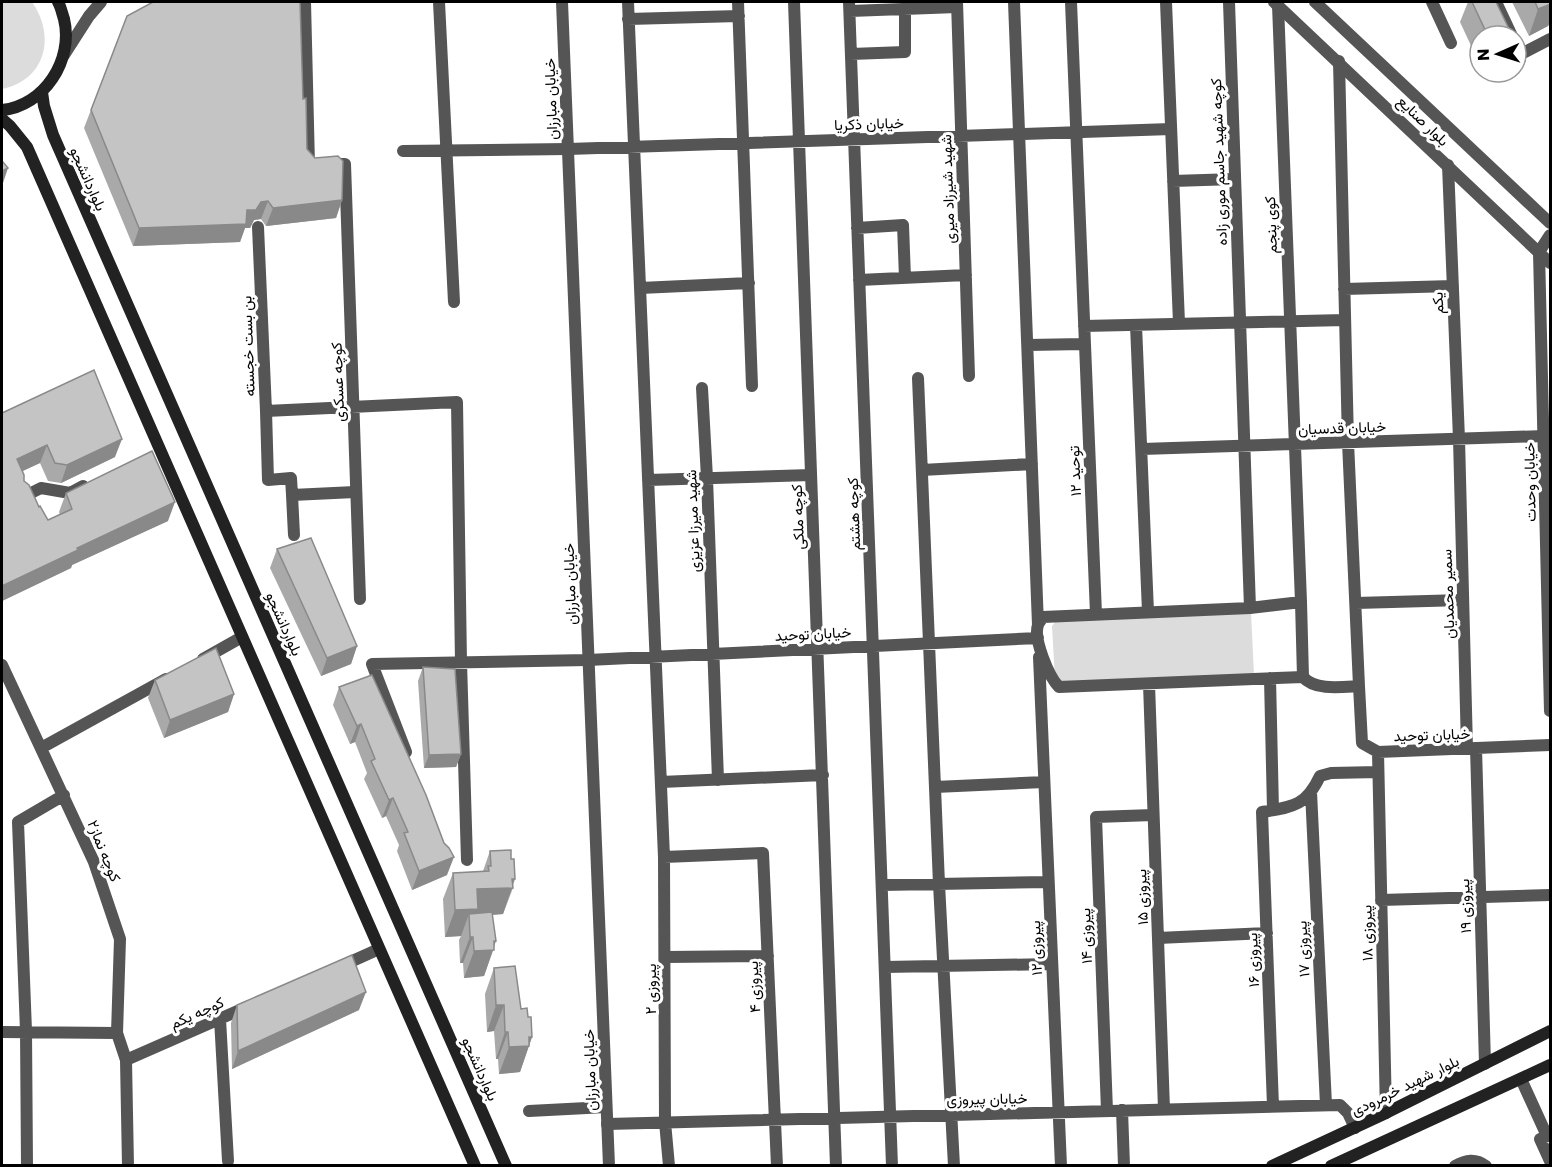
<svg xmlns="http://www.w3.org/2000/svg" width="1552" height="1167" viewBox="0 0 1552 1167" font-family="Poppins,Vazirmatn,sans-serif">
<rect width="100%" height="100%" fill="#fff"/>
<path fill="#dcdcdc" d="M 2,2 L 32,2 C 56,36 46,80 2,89 Z
M 1251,613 L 1254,675 L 1059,684 L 1055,679 L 1052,626 L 1056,621 Z"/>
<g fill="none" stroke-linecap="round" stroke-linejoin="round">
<path stroke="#555" stroke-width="12" d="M 305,2 L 309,165
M 439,2 L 454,302
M 628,2 L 664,857 L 665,1122 L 669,1166
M 738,2 L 752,386
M 794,2 L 836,1166
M 849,2 L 892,1166
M 957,2 L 969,376
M 1014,2 L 1038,625
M 1071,2 L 1096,614
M 1166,2 L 1179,323
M 1229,2 L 1250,608
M 1432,2 L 1451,43
M 1496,2 L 1512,36
M 1278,5 L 1301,602
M 850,11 L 957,7
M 628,19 L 739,16
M 1516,44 L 1521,54 L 1550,39
M 851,54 L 905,52 L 905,9
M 1339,61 L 1348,442 L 1359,686
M 403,151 L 568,149 L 1171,129
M 329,164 L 345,164 L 360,599
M 1448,165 L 1459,439 L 1467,748
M 1173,181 L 1235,179
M 258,227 L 266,411 L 457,402 L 461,662 L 467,860
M 857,228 L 903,225 L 905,278
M 1539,252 L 1550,711
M 859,280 L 966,275
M 640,288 L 749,283
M 1344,289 L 1453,286
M 1136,325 L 1148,612
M 1084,326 L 1345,320
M 1028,345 L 1084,344
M 918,378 L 939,884 L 954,1166
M 702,388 L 707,478 L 718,780
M 266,411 L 268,480 L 291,478 L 292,495 L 355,492
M 1142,449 L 1544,436
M 922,470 L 1032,464
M 648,480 L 811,475
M 292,495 L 294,535
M 25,496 L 41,488 L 70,493 L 83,486
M 1356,603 L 1463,600
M 1039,657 L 1061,1166
M 203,659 L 242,637
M 2,665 L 94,862 L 120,939 L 117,1033 L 126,1060 L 128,1166
M 1303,677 L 1059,687 C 1049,677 1033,639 1038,625 C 1039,622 1042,619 1043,617 L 1250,608 L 1301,602 L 1303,677 C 1315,691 1342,687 1359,686 L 1362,743 L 1378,752 L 1550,745
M 1270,678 L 1273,810
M 1149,684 L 1164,1109
M 41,748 L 166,679
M 1476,748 L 1485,1064
M 406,752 L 372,664 L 588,660 L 1038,638
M 1378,752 L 1386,1113
M 661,782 L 823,775
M 935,787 L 1044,782
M 1311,792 L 1326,1105
M 664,857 L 763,853 L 777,1166
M 882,885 L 1048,882
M 1381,900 L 1550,895
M 1158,938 L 1267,933
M 666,957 L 768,956
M 339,967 L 379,949
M 885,967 L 1052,964
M 220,1019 L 228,1161
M 2,1032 L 117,1033
M 126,1060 L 249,1006
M 1521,1079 L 1547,1136
M 1273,1106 L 1262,812 C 1293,807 1306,806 1320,776 L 1331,773 L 1378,772
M 1122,1110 L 1124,1166
M 529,1111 L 606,1107
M 1107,1111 L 1096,817 L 1153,815
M 607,1124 L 1340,1105 L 1348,1113 L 1355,1128
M 1550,1135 L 1540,1139 L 1550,1161
M 27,1166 L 26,1031 L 18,822 L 64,795
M 1455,1166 C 1466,1160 1475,1158 1486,1166"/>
<path stroke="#555" stroke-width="12" d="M 562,2 L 609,1166
M 1274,2 L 1550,263
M 1315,2 L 1550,223
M 64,55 L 89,16 L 101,2
M 1539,252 L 1550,235"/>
<path stroke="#222" stroke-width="12" d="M 42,92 L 44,106 L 53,135 L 506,1166
M 2,110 C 44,106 74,60 64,19 C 62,13 61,7 58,2
M 2,119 L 10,126 L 27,147 L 475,1166
M 1272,1166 L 1386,1113 L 1550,1031
M 1331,1166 L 1550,1065"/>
</g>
<path fill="#a9a9a9" d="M 1468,2 L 1496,2 L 1512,36 L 1480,36 L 1480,65 L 1460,22 Z
M 1512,2 L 1551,2 L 1551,21 L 1548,26 L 1529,36 Z
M 127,16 L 307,149 L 342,200 L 336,218 L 266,226 L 261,219 L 254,220 L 250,228 L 245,228 L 240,242 L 133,246 L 84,128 Z
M 2,413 L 115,457 L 61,483 L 48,481 L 40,463 L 22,471 L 24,481 L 39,507 L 48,520 L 60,515 L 59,512 L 66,493 L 168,521 L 72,565 L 71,568 L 2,601 Z
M 277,549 L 357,646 L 351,664 L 321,676 L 270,568 Z
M 423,667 L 461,754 L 456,767 L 424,768 L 418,681 Z
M 372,675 L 447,875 L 412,890 L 397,851 L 399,845 L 386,816 L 382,818 L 364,779 L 367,773 L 355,742 L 350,744 L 333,705 L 339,687 Z
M 155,680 L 234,694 L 228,712 L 164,738 L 148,698 Z
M 490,851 L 513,886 L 513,888 L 503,914 L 492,915 L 494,948 L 484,976 L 464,978 L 463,963 L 460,963 L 459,940 L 461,936 L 445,937 L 443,899 L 453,873 L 483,871 Z
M 494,968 L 521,1009 L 532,1037 L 520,1072 L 499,1074 L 498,1059 L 496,1059 L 494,1031 L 487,1032 L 485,994 Z
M 237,1005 L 359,1010 L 232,1069 L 231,1023 Z"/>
<path fill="#898989" d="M 1551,4 L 1551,21 L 1548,26 L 1529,36 L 1538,9 Z
M 8,168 L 2,186 L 2,171 Z
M 342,200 L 336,218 L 266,226 L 273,208 Z
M 268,201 L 261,219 L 254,220 L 250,228 L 245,228 L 240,242 L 133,246 L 139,228 L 247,210 L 261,202 Z
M 122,439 L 115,457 L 61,483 L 67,465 Z
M 47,445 L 40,463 L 10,477 L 17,459 Z
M 175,502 L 168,521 L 72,565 L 71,568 L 2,601 L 2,586 L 77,548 Z
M 357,646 L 351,664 L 321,676 L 327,658 Z
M 234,694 L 228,712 L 164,738 L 170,720 Z
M 361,724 L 355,742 L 350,744 L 357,726 Z
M 461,754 L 456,767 L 424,768 L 429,755 Z
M 393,798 L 386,816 L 382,818 L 389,800 Z
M 454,857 L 447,875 L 412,890 L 419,871 Z
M 512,879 L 515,879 L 503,914 L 476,916 L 469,914 L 461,936 L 445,937 L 455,910 L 477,889 Z
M 470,937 L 473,937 L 463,963 L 460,963 Z
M 494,941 L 496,941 L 484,976 L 464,978 L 474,951 Z
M 366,992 L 359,1010 L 232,1069 L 238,1051 Z
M 496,1005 L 504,1005 L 494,1031 L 487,1032 Z
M 505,1032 L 508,1032 L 498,1059 L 496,1059 Z
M 529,1037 L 532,1037 L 520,1072 L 499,1074 L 509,1047 Z"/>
<path fill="#c4c4c4" stroke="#898989" stroke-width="1.5" d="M 153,2 L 300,2 L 303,99 L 306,98 L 307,149 L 315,158 L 338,156 L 343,161 L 342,200 L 273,208 L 268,201 L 261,202 L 256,210 L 247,210 L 246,224 L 139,228 L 91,110 L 127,16 Z
M 1472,2 L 1496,2 L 1512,35 L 1510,36 L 1488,36 Z
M 1535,2 L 1551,2 L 1551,4 L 1538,9 Z
M 2,161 L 8,168 L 2,171 Z
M 94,370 L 122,439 L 67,465 L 55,463 L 47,445 L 17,459 L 24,475 L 24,481 L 29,485 L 39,507 L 40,506 L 48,520 L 72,509 L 66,493 L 152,451 L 175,502 L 77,548 L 78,550 L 2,586 L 2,413 Z
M 311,538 L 357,646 L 327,658 L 277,549 Z
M 216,648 L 234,694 L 170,720 L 155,680 Z
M 423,667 L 455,669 L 461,754 L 429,755 Z
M 372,675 L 426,795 L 444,843 L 449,848 L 454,857 L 419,871 L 404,833 L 408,832 L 393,798 L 389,800 L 371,761 L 375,759 L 361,724 L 357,726 L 339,687 Z
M 511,850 L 511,859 L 514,859 L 515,879 L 512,879 L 513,888 L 477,889 L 478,909 L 455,910 L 453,873 L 489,871 L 488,866 L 491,866 L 490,851 Z
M 492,912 L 496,941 L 494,941 L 494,950 L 474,951 L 473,937 L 470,937 L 469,914 Z
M 352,955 L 366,992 L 238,1051 L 237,1005 Z
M 515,966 L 521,1009 L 527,1008 L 528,1017 L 531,1017 L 532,1037 L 529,1037 L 529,1046 L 509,1047 L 508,1032 L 505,1032 L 504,1005 L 496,1005 L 494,968 Z"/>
<g text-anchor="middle" stroke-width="6" stroke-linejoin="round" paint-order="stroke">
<g font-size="15" fill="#000" stroke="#fff">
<text transform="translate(551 99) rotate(-92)" y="5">خیابان مبارزان</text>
<text transform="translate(1423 121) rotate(44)" y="5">بلوار صنایع</text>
<text transform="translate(869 124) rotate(-2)" y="5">خیابان ذکریا</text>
<text transform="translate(1219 162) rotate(-92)" y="5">کوچه شهید جاسم موری زاده</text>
<text transform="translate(88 179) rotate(66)" y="5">بلواردانشجو</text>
<text transform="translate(948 189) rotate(-92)" y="5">شهید شیرزاد میری</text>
<text transform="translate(1271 225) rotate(-92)" y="5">کوی پنجم</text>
<text transform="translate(1438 303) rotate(-92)" y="5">یکم</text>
<text transform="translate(248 346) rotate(-92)" y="5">بن بست خجسته</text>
<text transform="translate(338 382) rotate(-92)" y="5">کوچه عسکری</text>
<text transform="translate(1342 428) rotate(-2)" y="5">خیابان قدسیان</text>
<text transform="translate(1075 471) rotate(-92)" y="5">توحید ۱۲</text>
<text transform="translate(1530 482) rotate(-91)" y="5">خیابان وحدت</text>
<text transform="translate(854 514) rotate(-92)" y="5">کوچه هشتم</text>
<text transform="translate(798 517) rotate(-92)" y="5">کوچه ملکی</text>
<text transform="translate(693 521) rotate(-92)" y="5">شهید میرزا عزیزی</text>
<text transform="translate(570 584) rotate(-92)" y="5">خیابان مبارزان</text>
<text transform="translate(1448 594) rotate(-92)" y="5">سمیر محمدیان</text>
<text transform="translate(284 624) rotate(66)" y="5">بلواردانشجو</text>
<text transform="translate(813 634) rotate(-3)" y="5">خیابان توحید</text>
<text transform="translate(1432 735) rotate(-2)" y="5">خیابان توحید</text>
<text transform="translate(104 851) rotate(68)" y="5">کوچه نماز۲</text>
<text transform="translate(1142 897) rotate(-92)" y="5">پیروزی ۱۵</text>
<text transform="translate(1465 906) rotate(-92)" y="5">پیروزی ۱۹</text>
<text transform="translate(1367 933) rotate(-91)" y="5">پیروزی ۱۸</text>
<text transform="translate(1086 936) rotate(-92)" y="5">پیروزی ۱۴</text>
<text transform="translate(1036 948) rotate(-92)" y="5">پیروزی ۱۲</text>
<text transform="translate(1303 949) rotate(-93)" y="5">پیروزی ۱۷</text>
<text transform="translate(1253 960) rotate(-92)" y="5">پیروزی ۱۶</text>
<text transform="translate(754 987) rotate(-93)" y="5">پیروزی ۴</text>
<text transform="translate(651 989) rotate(-90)" y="5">پیروزی ۲</text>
<text transform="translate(197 1013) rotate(-24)" y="5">کوچه یکم</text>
<text transform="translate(480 1069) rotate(66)" y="5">بلواردانشجو</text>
<text transform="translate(590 1070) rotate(-92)" y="5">خیابان مبارزان</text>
<text transform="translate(1405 1086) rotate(-26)" y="5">بلوار شهید خرمرودی</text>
<text transform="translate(987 1099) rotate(-1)" y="5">خیابان پیروزی</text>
</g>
</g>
<rect width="1552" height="1167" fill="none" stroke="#000000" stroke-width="6"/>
<g transform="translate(1498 54) rotate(267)"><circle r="28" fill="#ffffff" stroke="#999999" stroke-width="1.5"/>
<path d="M0-4.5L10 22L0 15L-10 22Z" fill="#000000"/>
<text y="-9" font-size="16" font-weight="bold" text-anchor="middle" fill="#000000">N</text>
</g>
</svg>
